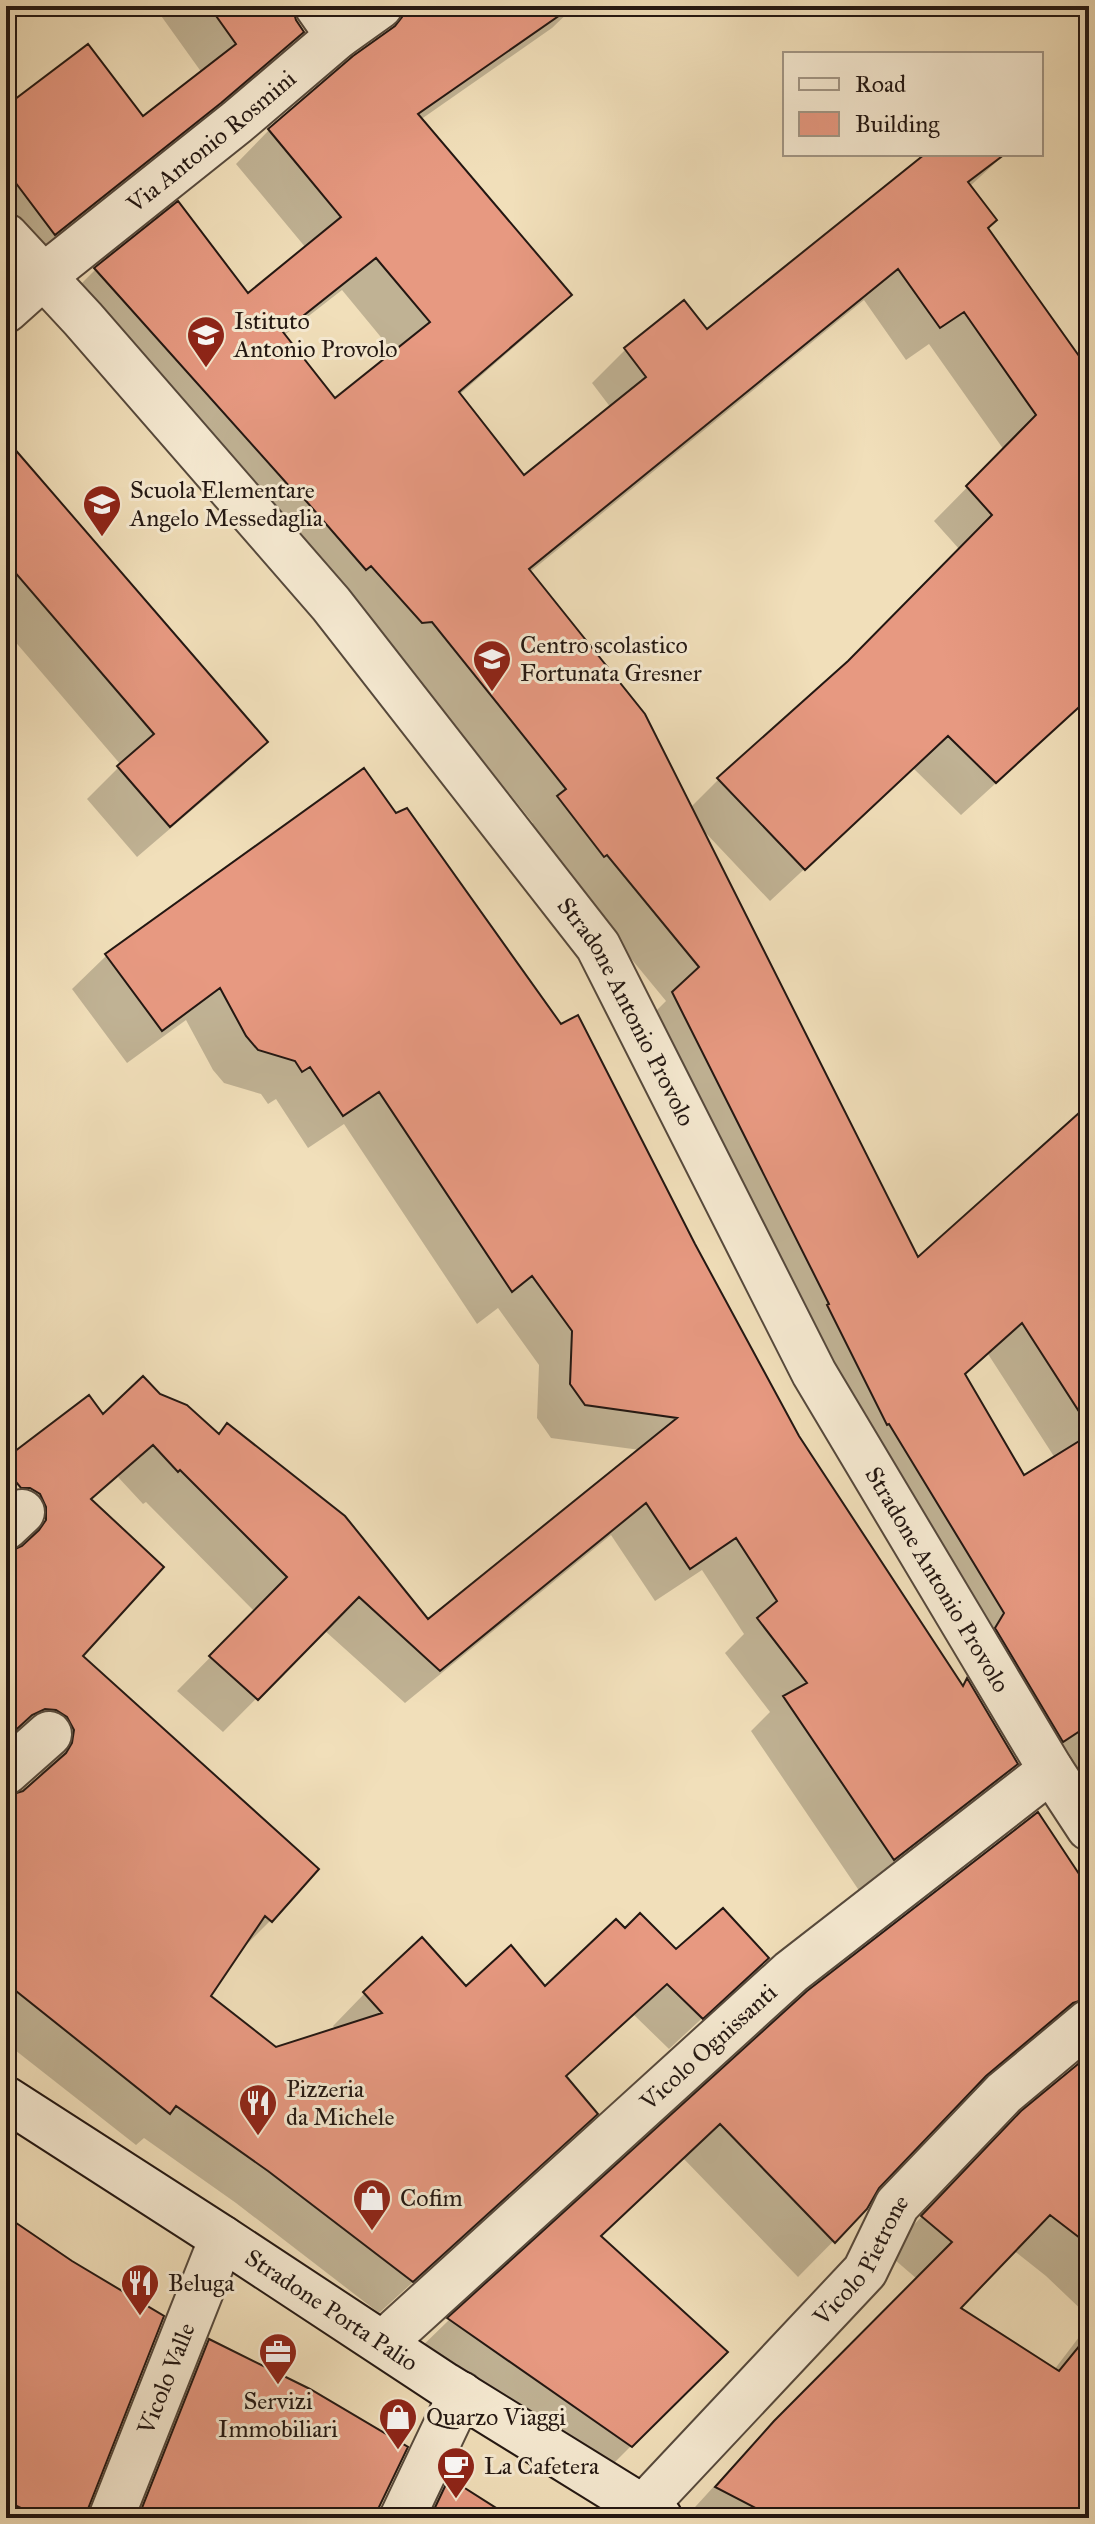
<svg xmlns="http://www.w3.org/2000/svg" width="1095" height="2524" viewBox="0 0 1095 2524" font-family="'IM FELL Great Primer',serif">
<rect width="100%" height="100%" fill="#f1dfba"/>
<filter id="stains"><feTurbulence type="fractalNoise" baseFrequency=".0025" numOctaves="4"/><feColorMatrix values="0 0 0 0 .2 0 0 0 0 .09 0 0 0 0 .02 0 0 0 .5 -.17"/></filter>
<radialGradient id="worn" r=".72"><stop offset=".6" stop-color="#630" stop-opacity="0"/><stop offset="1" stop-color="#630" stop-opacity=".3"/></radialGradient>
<path fill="#0003" fill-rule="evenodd" d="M 154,6 L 291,6 L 290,9 L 302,31 L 270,64 L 186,135 L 22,266 L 6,245 L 6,95 L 12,104 L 142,119 L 202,73 Z
M 415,6 L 575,6 L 552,28 L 420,120 L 570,295 L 536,328 L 459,395 L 524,478 L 611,408 L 592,383 L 625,350 L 684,302 L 707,332 L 928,154 L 1005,154 L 969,187 L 986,229 L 1089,374 L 1089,698 L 961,815 L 913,768 L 770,901 L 702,829 L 918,1260 L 1089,1107 L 1089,1835 L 640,1027 L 666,1001 L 525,830 L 533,823 L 398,654 L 388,656 L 62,303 L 95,270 L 177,204 L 248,295 L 306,248 L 236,164 L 269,130 L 355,57 L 377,41 ZM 342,290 L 394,353 L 334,401 L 283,336 ZM 864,300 L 906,360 L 929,344 L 1004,450 L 934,521 L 960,550 L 846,664 L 719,779 L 690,808 L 530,572 ZM 988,1354 L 1055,1458 L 1023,1477 L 964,1376 Z
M 6,442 L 266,742 L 234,774 L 137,857 L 87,799 L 121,765 L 6,631 Z
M 363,771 L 693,1245 L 797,1437 L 961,1687 L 967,1682 L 1016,1764 L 982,1797 L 860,1892 L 751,1731 L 770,1712 L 725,1653 L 744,1634 L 702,1570 L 655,1601 L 611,1535 L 405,1703 L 324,1630 L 223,1732 L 177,1691 L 255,1612 L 146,1502 L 143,1504 L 118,1477 L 57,1530 L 6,1469 L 103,1417 L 159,1396 L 218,1435 L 228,1425 L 427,1622 L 640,1450 L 551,1438 L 537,1418 L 539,1365 L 498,1308 L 477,1324 L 344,1124 L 308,1148 L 276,1099 L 268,1104 L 261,1094 L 224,1083 L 213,1070 L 186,1020 L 127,1063 L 72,989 L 106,956 Z
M 6,1553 L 80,1656 L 316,1869 L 270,1921 L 237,1954 L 209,1996 L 276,2049 L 336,2030 L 333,2026 L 365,1993 L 545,1988 L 625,1931 L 675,1951 L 767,1958 L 669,2049 L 634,2015 L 565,2077 L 595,2113 L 563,2146 L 379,2313 L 236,2203 L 144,2138 L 136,2145 L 6,2043 L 6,1798 L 24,1792 L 41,1777 L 42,1763 L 6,1743 Z
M 1089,1893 L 1089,2317 L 1046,2276 L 1013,2250 L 958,2308 L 1054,2370 L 1089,2324 L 1089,2518 L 685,2518 L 739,2459 L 917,2279 L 887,2253 L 985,2150 L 1077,2067 L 1078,2054 L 1048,2033 L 1035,2038 L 956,2104 L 877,2187 L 866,2208 L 798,2277 L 683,2158 L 599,2237 L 725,2352 L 595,2482 L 413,2355 L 449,2320 L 808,1993 Z
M 6,2218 L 86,2508 L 85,2518 L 6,2518 Z
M 209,2342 L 377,2507 L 376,2518 L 118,2518 L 173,2378 Z
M 449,2481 L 508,2518 L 412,2518 Z"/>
<path fill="#e79981" stroke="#231712" stroke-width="2" fill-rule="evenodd" d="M 209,6 L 292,6 L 296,20 L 304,32 L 221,103 L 55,235 L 6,170 L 6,106 L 88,44 L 143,116 L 236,44 Z
M 405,6 L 573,6 L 418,114 L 572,295 L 459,392 L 524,475 L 646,377 L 624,348 L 684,300 L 707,329 L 925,154 L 1005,154 L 968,182 L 997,220 L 988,228 L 1089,370 L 1089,698 L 996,783 L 948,736 L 805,870 L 717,778 L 848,661 L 992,515 L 966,486 L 1036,415 L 964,312 L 940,328 L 898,269 L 529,569 L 645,714 L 918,1257 L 1089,1104 L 1089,1427 L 1022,1323 L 965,1374 L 1024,1475 L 1089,1435 L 1089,1725 L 1063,1742 L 995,1628 L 1004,1613 L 889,1424 L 887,1425 L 827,1305 L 829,1304 L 672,992 L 699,967 L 607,855 L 604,857 L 557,796 L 566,789 L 432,622 L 422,623 L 371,566 L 366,570 L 300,494 L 298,496 L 94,268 L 178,201 L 248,293 L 341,217 L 268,129 L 353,56 L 395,26 L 402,17 ZM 376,258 L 430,322 L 335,398 L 283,332 Z
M 6,439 L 268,742 L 170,827 L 117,766 L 154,734 L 6,562 Z
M 364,768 L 396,813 L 407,808 L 561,1024 L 578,1015 L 695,1244 L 799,1436 L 963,1686 L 967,1678 L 1018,1764 L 894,1860 L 783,1696 L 807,1683 L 757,1618 L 777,1601 L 736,1538 L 690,1569 L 646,1503 L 440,1671 L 359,1597 L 258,1700 L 209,1656 L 287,1577 L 180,1470 L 178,1472 L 153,1445 L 91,1499 L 164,1567 L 83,1656 L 319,1869 L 272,1922 L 265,1916 L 211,1996 L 276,2047 L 382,2013 L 363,1992 L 422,1937 L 466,1986 L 511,1945 L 545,1986 L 616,1919 L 625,1928 L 640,1913 L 676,1949 L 723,1908 L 769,1958 L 703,2019 L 667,1984 L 566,2076 L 598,2114 L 413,2282 L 268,2171 L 176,2106 L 170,2114 L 6,1983 L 6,1796 L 23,1791 L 66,1753 L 72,1743 L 74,1730 L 67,1717 L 56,1710 L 45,1709 L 32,1715 L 6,1739 L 6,1553 L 22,1546 L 39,1530 L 46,1520 L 46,1507 L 40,1494 L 30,1488 L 21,1488 L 6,1470 L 6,1458 L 89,1395 L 103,1414 L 143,1376 L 160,1394 L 187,1405 L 219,1434 L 227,1423 L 345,1516 L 428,1619 L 677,1418 L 585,1405 L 570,1384 L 572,1331 L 532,1276 L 512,1292 L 379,1092 L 343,1116 L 310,1067 L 302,1072 L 295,1061 L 258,1050 L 246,1036 L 220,988 L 162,1031 L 105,954 Z
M 1038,1812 L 1089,1889 L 1089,1998 L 1073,2003 L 986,2076 L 879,2188 L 867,2209 L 835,2243 L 720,2124 L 601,2236 L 728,2352 L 632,2447 L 447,2318 L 807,1991 Z
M 1089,2055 L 1089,2245 L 1050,2215 L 961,2308 L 1059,2371 L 1089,2334 L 1089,2518 L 775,2518 L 715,2487 L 774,2421 L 952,2242 L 921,2216 L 1021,2111 Z
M 6,2216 L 72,2261 L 164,2316 L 88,2509 L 87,2518 L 42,2518 L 6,2501 Z
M 209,2339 L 310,2389 L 408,2447 L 379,2507 L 377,2518 L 138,2518 Z
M 449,2478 L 512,2518 L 430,2518 Z"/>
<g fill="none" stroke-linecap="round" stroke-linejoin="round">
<defs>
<g id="street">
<path d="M 317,6 L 338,36"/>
<path id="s1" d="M 6,236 L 83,319 L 331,604 L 598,946 L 814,1373 L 1051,1770 L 1089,1828"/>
<path id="s2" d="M 6,310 L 44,276 L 237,122 L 338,36 L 380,6"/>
<path d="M 6,1527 L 22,1512"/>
<path d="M 6,1772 L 49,1734"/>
<path id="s3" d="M 383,2343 L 791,1972 L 1051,1770"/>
<path id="s4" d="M 111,2518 L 222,2238"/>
<path d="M 402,2518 L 461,2394"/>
<path id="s5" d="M 633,2518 L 865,2271 L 897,2205 L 1004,2093 L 1089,2022"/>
</g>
<g id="secondary">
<path id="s6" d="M 6,2099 L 222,2238 L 445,2385 L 660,2518"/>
</g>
</defs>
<use href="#street" stroke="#56493c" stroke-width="48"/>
<use href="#secondary" stroke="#231712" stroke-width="48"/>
<use href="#street" stroke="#f6ead2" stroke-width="44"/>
<use href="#secondary" stroke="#f6ead2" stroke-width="44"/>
</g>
<defs>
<symbol id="school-pin" viewBox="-11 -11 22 30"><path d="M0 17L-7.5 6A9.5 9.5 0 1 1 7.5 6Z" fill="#8f2418" stroke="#f6ead2"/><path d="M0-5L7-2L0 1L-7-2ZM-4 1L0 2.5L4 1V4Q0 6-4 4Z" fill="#fff"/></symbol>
<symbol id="restaurant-pin" viewBox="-11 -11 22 30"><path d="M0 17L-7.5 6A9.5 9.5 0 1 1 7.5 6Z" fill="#8f2418" stroke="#f6ead2"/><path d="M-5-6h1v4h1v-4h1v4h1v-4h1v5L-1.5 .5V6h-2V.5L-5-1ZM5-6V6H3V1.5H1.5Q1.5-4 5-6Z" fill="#fff"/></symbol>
<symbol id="shop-pin" viewBox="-11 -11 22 30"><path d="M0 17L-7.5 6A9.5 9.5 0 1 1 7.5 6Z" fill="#8f2418" stroke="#f6ead2"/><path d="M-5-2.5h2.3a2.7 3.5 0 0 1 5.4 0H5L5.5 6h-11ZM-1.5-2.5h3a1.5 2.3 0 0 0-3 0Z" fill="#fff"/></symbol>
<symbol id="office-pin" viewBox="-11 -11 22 30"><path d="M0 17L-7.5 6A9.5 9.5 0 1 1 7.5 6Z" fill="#8f2418" stroke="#f6ead2"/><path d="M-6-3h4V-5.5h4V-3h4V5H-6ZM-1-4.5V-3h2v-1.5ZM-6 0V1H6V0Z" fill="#fff"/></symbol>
<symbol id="cafe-pin" viewBox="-11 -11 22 30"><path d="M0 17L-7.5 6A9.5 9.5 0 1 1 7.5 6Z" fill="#8f2418" stroke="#f6ead2"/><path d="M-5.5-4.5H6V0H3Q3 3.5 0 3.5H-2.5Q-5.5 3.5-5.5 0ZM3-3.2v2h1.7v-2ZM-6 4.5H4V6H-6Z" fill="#fff"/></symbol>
</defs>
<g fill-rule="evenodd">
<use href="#school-pin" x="184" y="313" width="44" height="60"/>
<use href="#school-pin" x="80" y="482" width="44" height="60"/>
<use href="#school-pin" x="470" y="637" width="44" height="60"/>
<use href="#restaurant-pin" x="236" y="2081" width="44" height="60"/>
<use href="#shop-pin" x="350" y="2176" width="44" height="60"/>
<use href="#restaurant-pin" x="118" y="2261" width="44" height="60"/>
<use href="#office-pin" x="256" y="2330" width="44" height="60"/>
<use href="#shop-pin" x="376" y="2395" width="44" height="60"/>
<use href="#cafe-pin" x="434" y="2444" width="44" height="60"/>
</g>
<g text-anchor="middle" stroke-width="6" stroke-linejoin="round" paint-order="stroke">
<g font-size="24" fill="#231712" stroke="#f6ead2">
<text dy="8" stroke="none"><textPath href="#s2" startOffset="266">Via Antonio Rosmini</textPath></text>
<text dy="8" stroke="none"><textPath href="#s1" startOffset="996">Stradone Antonio Provolo</textPath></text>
<text dy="8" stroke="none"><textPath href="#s1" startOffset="1644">Stradone Antonio Provolo</textPath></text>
<text dy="8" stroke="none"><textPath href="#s3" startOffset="440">Vicolo Ognissanti</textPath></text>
<text dy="8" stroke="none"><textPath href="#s5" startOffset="346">Vicolo Pietrone</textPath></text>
<text dy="8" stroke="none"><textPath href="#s6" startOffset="388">Stradone Porta Palio</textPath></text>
<text dy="8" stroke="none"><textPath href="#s4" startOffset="150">Vicolo Valle</textPath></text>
</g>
<g font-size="24" fill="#231712" stroke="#f6ead2" text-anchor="start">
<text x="234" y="329">Istituto<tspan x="234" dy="28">Antonio Provolo</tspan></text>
<text x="130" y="498">Scuola Elementare<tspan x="130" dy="28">Angelo Messedaglia</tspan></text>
<text x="520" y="653">Centro scolastico<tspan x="520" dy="28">Fortunata Gresner</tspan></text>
<text x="286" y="2097">Pizzeria<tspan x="286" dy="28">da Michele</tspan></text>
<text x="400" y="2206">Cofim</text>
<text x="168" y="2291">Beluga</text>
<text x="278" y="2409" text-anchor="middle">Servizi<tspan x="278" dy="28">Immobiliari</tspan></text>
<text x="426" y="2425">Quarzo Viaggi</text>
<text x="484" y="2474">La Cafetera</text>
</g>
</g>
<rect width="1095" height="2524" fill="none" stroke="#f1dfba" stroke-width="32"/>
<rect x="8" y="8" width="1079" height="2508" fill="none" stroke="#231712" stroke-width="4"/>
<rect x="16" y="16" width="1063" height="2492" fill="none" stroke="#231712" stroke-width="2"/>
<rect x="783" y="52" width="260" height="104" fill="#f6ead2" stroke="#a29685" stroke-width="2"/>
<rect x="799" y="78" width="40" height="12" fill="#f6ead2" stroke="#a29685" stroke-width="2"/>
<text x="855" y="92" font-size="24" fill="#231712">Road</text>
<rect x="799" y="112" width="40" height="24" fill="#e79981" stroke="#a29685" stroke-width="2"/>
<text x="855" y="132" font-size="24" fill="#231712">Building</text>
<rect width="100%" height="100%" filter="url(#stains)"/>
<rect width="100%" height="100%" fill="url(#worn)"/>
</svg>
